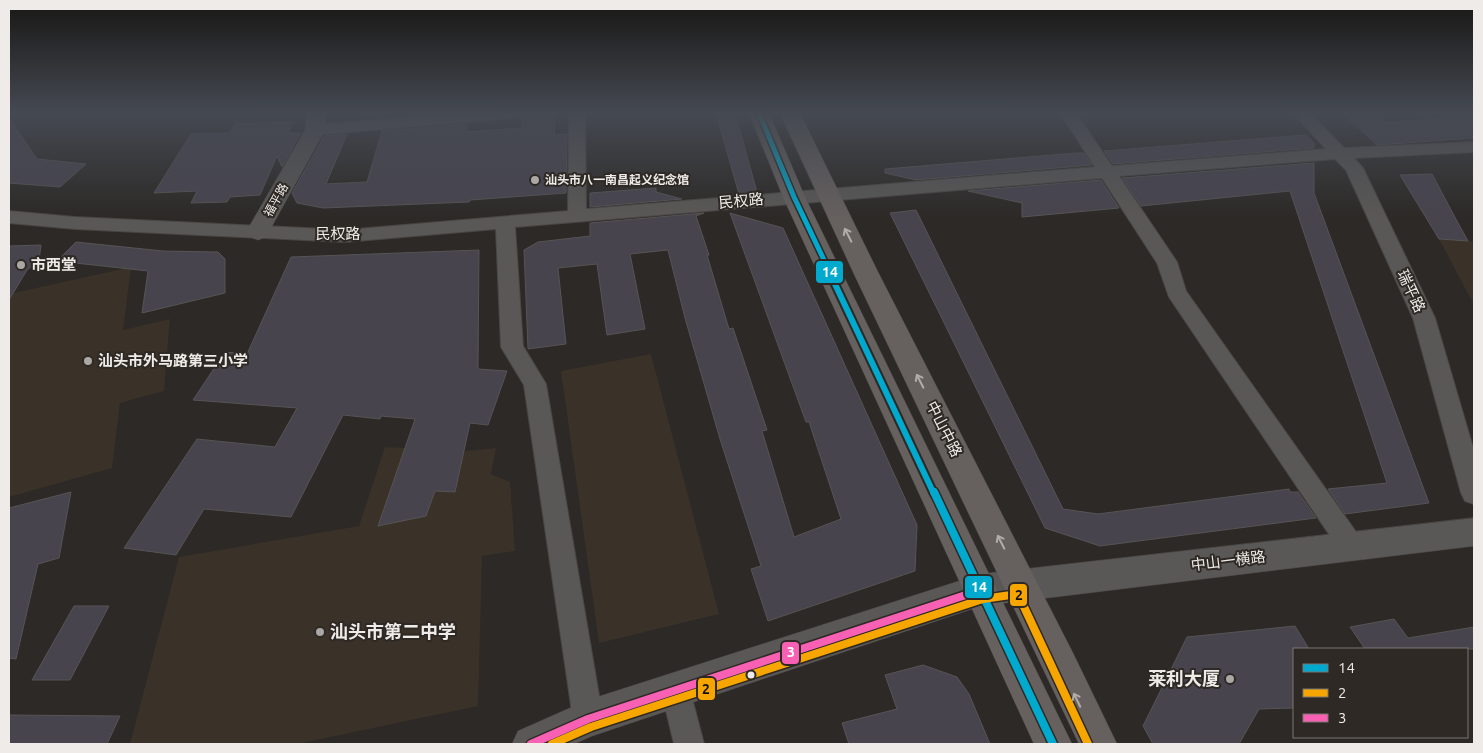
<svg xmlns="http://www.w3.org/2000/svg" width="1483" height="753" viewBox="0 0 1483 753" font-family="Ubuntu,'Noto Sans SC',sans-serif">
<rect width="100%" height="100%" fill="#2c2926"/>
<path fill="#3a3128" d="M 1439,239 L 1474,241 L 1474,305 Z
M 131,267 L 123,330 L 170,319 L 164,391 L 120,403 L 112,468 L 9,497 L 9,294 Z
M 651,354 L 719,614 L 599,643 L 561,371 Z
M 385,447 L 464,451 L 496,448 L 491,474 L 510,482 L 515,551 L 482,556 L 478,706 L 297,744 L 130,744 L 179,557 L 359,526 Z"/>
<path fill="#48444e" stroke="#565454" d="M 555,113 L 554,135 L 567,134 L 566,193 L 470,200 L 469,202 L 323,208 L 297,203 L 292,193 L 324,136 L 347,134 L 326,184 L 367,182 L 382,131 L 467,124 L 466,132 L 522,128 L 523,115 Z
M 716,113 L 735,113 L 757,192 L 739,194 Z
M 1342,113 L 1375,113 L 1387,123 L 1474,115 L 1474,138 L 1377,145 Z
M 9,118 L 37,159 L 86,164 L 60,187 L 9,183 Z
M 293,122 L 288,133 L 301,133 L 282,167 L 277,156 L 260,195 L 230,197 L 227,202 L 191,203 L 197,191 L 154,193 L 191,134 L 230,133 L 235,124 Z
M 1306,135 L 1314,143 L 1314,148 L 1113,164 L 1104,151 Z
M 1076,153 L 1084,153 L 1092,165 L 916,180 L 885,173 L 885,169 Z
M 1314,163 L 1314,193 L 1429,503 L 1345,514 L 1328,489 L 1387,483 L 1290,191 L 1141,206 L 1122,178 Z
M 1432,174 L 1458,223 L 1468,241 L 1439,239 L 1400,175 Z
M 1101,180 L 1119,208 L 1022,217 L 1022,203 L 968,191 Z
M 656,188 L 656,192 L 682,199 L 590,207 L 590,193 Z
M 916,210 L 1063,509 L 1098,514 L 1289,489 L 1290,492 L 1298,492 L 1316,518 L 1100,546 L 1045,528 L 890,213 Z
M 704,213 L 696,216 L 709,255 L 707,255 L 729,329 L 733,328 L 767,430 L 762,431 L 794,537 L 841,519 L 809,422 L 806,422 L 730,213 L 783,228 L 917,525 L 915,571 L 768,621 L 751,569 L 761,566 L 720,439 L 685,318 L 668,250 L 630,254 L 645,329 L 607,335 L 597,264 L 558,268 L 566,344 L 528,349 L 524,250 L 538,242 L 590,236 L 590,223 Z
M 76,242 L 163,251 L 218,252 L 225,259 L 225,293 L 142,313 L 148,271 L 57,261 Z
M 41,245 L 39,260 L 27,270 L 9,300 L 9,246 Z
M 479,250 L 478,369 L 507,371 L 488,425 L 470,423 L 455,492 L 435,491 L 426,516 L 378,526 L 415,419 L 381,416 L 380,419 L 343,415 L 291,517 L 204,509 L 176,555 L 124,548 L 197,439 L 275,447 L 297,408 L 193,400 L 225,352 L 247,354 L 291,257 Z
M 71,492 L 59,558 L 38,564 L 16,659 L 9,658 L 9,508 Z
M 74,606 L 109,606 L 70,680 L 32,680 Z
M 1394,619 L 1408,638 L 1474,627 L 1474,649 L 1365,649 L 1350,627 Z
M 1295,626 L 1309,649 L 1294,649 L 1294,708 L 1259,709 L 1239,744 L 1153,744 L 1143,726 L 1187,637 Z
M 923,665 L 957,677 L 969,694 L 990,744 L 849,744 L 842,723 L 897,709 L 885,675 Z
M 9,715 L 120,716 L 107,744 L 9,744 Z"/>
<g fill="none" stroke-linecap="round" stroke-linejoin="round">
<defs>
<path id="minor" d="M 456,113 L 522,113 L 520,116 L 514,118 L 315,135 L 309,134 L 307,130 L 309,126 L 315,125 Z
M 569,113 L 585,113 L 586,209 L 1095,167 L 1060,113 L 1076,113 L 1112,166 L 1326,149 L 1293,113 L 1310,113 L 1344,148 L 1474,142 L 1474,152 L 1354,158 L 1363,168 L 1435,318 L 1474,451 L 1474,504 L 1465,501 L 1461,493 L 1413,318 L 1346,170 L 1335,159 L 1119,176 L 1177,262 L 1186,291 L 1361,539 L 1365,547 L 1361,555 L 1352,559 L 1343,555 L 1169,297 L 1157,263 L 1102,178 L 515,227 L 523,346 L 546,384 L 603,719 L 599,730 L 588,734 L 577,730 L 573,719 L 524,385 L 501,347 L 496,229 L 345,242 L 75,229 L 9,223 L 9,211 L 75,217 L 345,230 L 568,211 Z
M 676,675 L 687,679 L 704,744 L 674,744 L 661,690 L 665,679 Z"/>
<path id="tertiary" d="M 306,113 L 326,113 L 325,130 L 266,237 L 258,240 L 250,237 L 246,232 L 305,130 Z
M 1474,518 L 1474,546 L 981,606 L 592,736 L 574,744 L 512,744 L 518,731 L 588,700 L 981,574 Z"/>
<path id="secondary" d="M 749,113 L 769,113 L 805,197 L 1072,744 L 1034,744 L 783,197 Z
M 780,113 L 800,113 L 878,272 L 1073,653 L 1117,744 L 1079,744 L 853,272 Z"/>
</defs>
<use href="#minor" stroke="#484543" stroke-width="2"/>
<use href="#tertiary" stroke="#484543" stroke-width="1"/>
<use href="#secondary" stroke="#484543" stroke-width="1"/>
<use href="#minor" fill="#5a5856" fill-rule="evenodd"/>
<use href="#tertiary" fill="#5a5856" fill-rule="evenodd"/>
<use href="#secondary" fill="#66605f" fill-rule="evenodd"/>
<defs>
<path id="bus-1-far2" d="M 759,113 L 794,197 L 835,283"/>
<path id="bus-1-far1" d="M 834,282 L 934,494"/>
<path id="bus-1" d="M 934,492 L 1053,744"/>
<path id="bus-2" d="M 552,744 L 591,727 L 983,599 L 1018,594 L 1088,744"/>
<path id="bus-3" d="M 531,744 L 588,719 L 981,590"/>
</defs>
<use href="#bus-1-far2" stroke="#2e2924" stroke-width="8"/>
<use href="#bus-1-far1" stroke="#2e2924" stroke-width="10"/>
<use href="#bus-1" stroke="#2e2924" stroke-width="11"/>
<use href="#bus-2" stroke="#2e2924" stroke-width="11"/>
<use href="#bus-3" stroke="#2e2924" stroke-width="11"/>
<use href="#bus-1-far2" stroke="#00a9ce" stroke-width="5"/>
<use href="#bus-1-far1" stroke="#00a9ce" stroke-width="6"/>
<use href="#bus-1" stroke="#00a9ce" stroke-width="8"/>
<use href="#bus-2" stroke="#f7a600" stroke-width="8"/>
<use href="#bus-3" stroke="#f860b3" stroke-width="8"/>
</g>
<defs><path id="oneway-shaft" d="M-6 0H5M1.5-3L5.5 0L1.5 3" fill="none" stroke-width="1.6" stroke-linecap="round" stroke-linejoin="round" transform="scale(1.25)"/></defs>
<g stroke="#b1acaa">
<use href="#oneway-shaft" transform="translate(848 235) rotate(-117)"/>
<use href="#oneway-shaft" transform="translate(920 381) rotate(-117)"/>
<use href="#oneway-shaft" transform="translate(1001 542) rotate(-117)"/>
<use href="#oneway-shaft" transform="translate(1077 700) rotate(-116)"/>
</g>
<linearGradient id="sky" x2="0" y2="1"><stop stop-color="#181715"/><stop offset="0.52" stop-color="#454952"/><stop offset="1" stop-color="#454952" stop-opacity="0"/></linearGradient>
<rect width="1483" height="218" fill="url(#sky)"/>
<g fill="#aaa7a4" stroke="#2e2924" stroke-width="2">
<circle cx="535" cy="180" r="5"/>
<circle cx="21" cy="265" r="5"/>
<circle cx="88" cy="361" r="5"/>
<circle cx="320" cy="632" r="5"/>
<circle cx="1230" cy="679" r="5"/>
</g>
<circle fill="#eeebe8" stroke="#2e2924" stroke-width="2" cx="751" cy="675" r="4.5"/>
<g text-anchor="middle" stroke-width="4" stroke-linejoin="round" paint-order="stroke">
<g font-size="12" font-weight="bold" fill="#eeebe8" stroke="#2e2924" text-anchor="start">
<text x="545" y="184">汕头市八一南昌起义纪念馆</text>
</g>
<g font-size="12" fill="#eeebe8" stroke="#2e2924">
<text transform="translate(276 200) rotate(-61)" y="4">福平路</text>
</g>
<g font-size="15" fill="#eeebe8" stroke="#2e2924">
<text transform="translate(741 201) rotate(-5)" y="5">民权路</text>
<text x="338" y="239">民权路</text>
<text transform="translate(1411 291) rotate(65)" y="5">瑞平路</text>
<text transform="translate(944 429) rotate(63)" y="5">中山中路</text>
<text transform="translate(1228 561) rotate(-7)" y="5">中山一横路</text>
</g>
<g font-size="15" font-weight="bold" fill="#eeebe8" stroke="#2e2924" text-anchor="start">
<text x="31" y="270">市西堂</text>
<text x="98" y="366">汕头市外马路第三小学</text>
</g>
<g font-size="18" font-weight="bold" fill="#eeebe8" stroke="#2e2924" text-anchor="start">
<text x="330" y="638">汕头市第二中学</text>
<text x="1220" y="685" text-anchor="end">莱利大厦</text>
</g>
</g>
<g stroke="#2e2924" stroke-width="2">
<rect x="815" y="260" width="29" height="24" rx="5" fill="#00a9ce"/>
<rect x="964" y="575" width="29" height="24" rx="5" fill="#00a9ce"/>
<rect x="1009" y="583" width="19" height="24" rx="5" fill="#f7a600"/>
<rect x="781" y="641" width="19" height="24" rx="5" fill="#f860b3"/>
<rect x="697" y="677" width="19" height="24" rx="5" fill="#f7a600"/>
</g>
<g font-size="14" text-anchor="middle" font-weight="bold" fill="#fff">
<text x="830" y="277">14</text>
<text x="979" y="592">14</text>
<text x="791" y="657">3</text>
</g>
<g font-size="14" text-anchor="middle" font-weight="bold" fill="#111">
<text x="1019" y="600">2</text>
<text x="706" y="694">2</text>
</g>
<rect width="1483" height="753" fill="none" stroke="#eeebe8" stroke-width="20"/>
<rect x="1293" y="648" width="175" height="90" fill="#2e2924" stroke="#7b7772"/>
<rect x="1303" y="664" width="25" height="8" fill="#00a9ce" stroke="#7b7772"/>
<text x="1338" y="673" font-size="15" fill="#eeebe8">14</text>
<rect x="1303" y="689" width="25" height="8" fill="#f7a600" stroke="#7b7772"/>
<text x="1338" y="698" font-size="15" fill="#eeebe8">2</text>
<rect x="1303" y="714" width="25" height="8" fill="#f860b3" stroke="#7b7772"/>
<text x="1338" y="723" font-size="15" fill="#eeebe8">3</text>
</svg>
